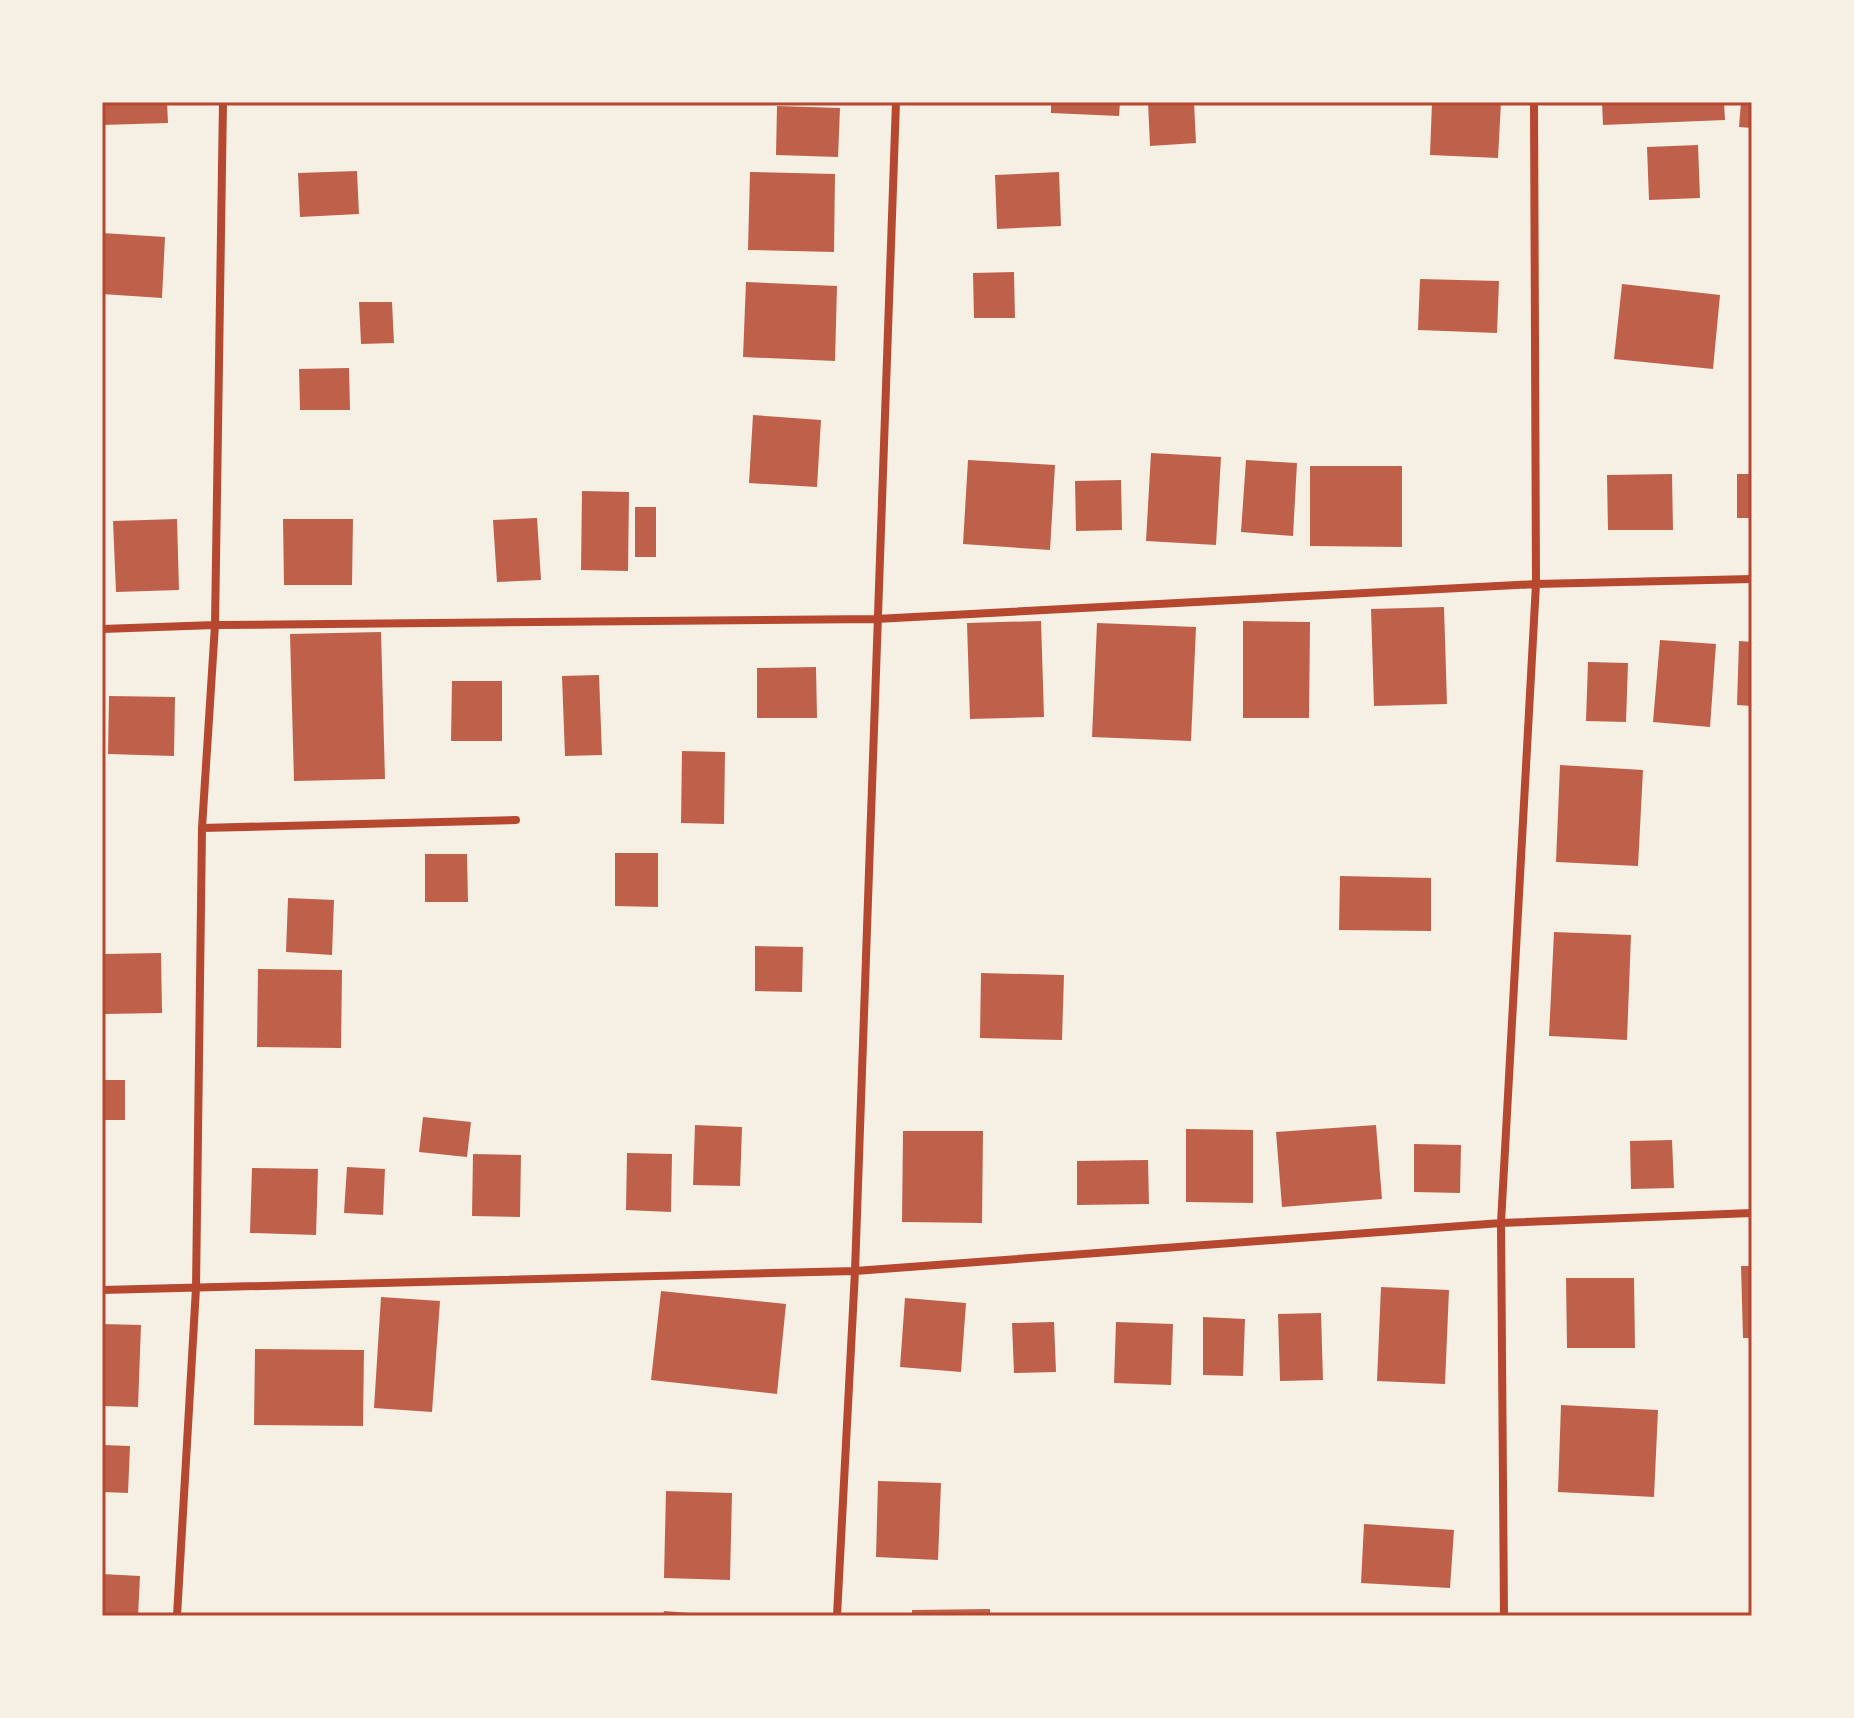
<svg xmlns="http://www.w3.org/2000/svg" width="1854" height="1718" viewBox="0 0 1854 1718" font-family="'Sofia Sans Condensed',sans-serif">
<rect width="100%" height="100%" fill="#f6efe4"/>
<path fill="#bf614a" d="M 102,102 L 167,102 L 168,123 L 102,125 Z
M 1051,102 L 1120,102 L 1119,116 L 1051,113 Z
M 1148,102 L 1194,102 L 1196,143 L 1150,146 Z
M 1432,102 L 1501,102 L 1498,158 L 1430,155 Z
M 1602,102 L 1724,102 L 1725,120 L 1603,125 Z
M 1741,102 L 1752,102 L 1752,128 L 1739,127 Z
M 777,106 L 840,108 L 838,157 L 776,155 Z
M 1698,145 L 1700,198 L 1649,200 L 1647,147 Z
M 357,171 L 359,214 L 300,217 L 298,173 Z
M 750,172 L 835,174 L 834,252 L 748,250 Z
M 1059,172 L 1061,226 L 997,229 L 995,175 Z
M 102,233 L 165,237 L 162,298 L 102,294 Z
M 1014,272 L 1015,318 L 974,318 L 973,273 Z
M 1420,279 L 1499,281 L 1497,333 L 1418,330 Z
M 746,282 L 837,286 L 835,361 L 743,357 Z
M 1622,284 L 1720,295 L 1713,369 L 1614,359 Z
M 359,302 L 392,302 L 394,343 L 361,344 Z
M 349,368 L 350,410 L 300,410 L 299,369 Z
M 753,415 L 821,420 L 817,487 L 749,483 Z
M 1151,453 L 1221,457 L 1216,545 L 1146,541 Z
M 968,460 L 1055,465 L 1050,550 L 963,544 Z
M 1246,460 L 1297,463 L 1293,536 L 1241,532 Z
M 1310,466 L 1402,466 L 1402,547 L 1310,546 Z
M 1672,474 L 1673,530 L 1608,530 L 1607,475 Z
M 1737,474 L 1752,474 L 1752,518 L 1737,518 Z
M 1121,480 L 1122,530 L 1076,531 L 1075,481 Z
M 582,491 L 629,492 L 628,571 L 581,570 Z
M 635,507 L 656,507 L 656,557 L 635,557 Z
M 537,518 L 541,580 L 497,582 L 493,520 Z
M 177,519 L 179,590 L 116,592 L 113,521 Z
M 283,519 L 353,519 L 352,585 L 284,585 Z
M 1444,607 L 1447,704 L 1374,706 L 1371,609 Z
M 1041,621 L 1044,717 L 970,719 L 967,623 Z
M 1243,621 L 1310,622 L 1309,718 L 1243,718 Z
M 1097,623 L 1196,627 L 1191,741 L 1092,737 Z
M 381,632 L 385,779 L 294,781 L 290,634 Z
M 1660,640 L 1716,644 L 1710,727 L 1653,722 Z
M 1739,641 L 1752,642 L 1752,706 L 1737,705 Z
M 1588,662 L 1628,663 L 1626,722 L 1586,721 Z
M 816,667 L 817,718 L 757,718 L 757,668 Z
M 599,675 L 602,755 L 565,756 L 562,676 Z
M 452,681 L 502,681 L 502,741 L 451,741 Z
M 109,696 L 175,697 L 174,756 L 108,754 Z
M 682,751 L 725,752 L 724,824 L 681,823 Z
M 1560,765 L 1643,770 L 1638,866 L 1556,862 Z
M 615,853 L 658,853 L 658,907 L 615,906 Z
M 425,854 L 467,854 L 468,902 L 425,902 Z
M 1340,876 L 1431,878 L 1431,931 L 1339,930 Z
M 288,898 L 334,900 L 332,955 L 286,952 Z
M 1554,932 L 1631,935 L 1627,1040 L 1549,1036 Z
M 755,946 L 803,947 L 802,992 L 755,991 Z
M 161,953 L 162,1013 L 105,1014 L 104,954 Z
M 258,969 L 342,970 L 341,1048 L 257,1047 Z
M 981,973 L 1064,975 L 1062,1040 L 980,1038 Z
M 102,1080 L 125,1080 L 125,1120 L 102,1120 Z
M 423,1117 L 471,1122 L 467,1157 L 419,1152 Z
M 695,1125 L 742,1127 L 740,1186 L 693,1185 Z
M 1376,1125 L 1382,1199 L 1282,1207 L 1276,1132 Z
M 1186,1129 L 1253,1130 L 1253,1203 L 1186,1202 Z
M 903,1131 L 983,1131 L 982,1223 L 902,1222 Z
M 1672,1140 L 1674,1188 L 1631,1189 L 1630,1141 Z
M 1414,1144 L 1461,1145 L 1460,1193 L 1414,1192 Z
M 627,1153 L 672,1154 L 671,1212 L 626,1210 Z
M 473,1154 L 521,1155 L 520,1217 L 472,1216 Z
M 1148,1160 L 1149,1204 L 1077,1205 L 1077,1161 Z
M 347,1167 L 385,1169 L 383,1215 L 344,1213 Z
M 252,1168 L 318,1169 L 316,1235 L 250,1233 Z
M 1741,1266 L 1752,1266 L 1752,1338 L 1743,1338 Z
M 1566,1278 L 1634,1278 L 1635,1348 L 1567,1348 Z
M 1381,1287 L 1449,1290 L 1445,1384 L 1377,1381 Z
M 661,1291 L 786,1304 L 777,1394 L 651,1380 Z
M 381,1297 L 440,1301 L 432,1412 L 374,1408 Z
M 905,1298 L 966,1303 L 961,1372 L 900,1367 Z
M 1321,1313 L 1323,1380 L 1280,1381 L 1278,1314 Z
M 1203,1317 L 1245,1319 L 1243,1376 L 1203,1375 Z
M 1054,1322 L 1056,1372 L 1014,1373 L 1012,1323 Z
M 1116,1322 L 1173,1324 L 1171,1385 L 1114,1383 Z
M 102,1324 L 141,1325 L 138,1407 L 102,1406 Z
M 255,1349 L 364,1350 L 363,1426 L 254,1425 Z
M 1561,1405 L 1658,1410 L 1654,1497 L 1558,1492 Z
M 102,1445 L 130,1446 L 128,1493 L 102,1492 Z
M 878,1481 L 941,1483 L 938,1560 L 876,1557 Z
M 666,1491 L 732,1493 L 730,1580 L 664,1578 Z
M 1364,1524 L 1454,1530 L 1450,1588 L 1361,1583 Z
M 102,1574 L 140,1576 L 138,1616 L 102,1616 Z
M 990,1609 L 990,1616 L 912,1616 L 912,1610 Z
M 664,1611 L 703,1614 L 703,1616 L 663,1616 Z"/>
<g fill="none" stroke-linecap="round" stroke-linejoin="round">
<path stroke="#b5482f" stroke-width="8" d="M 102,629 L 215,625 L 876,619 L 1536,584 L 1752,579
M 202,828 L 516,820
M 102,1290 L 855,1271 L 1501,1223 L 1752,1213
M 177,1616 L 196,1288 L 202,828 L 215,625 L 223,102
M 837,1616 L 855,1271 L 896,102
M 1504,1616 L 1501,1223 L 1536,584 L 1534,102"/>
</g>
<rect width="1854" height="1718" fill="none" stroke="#f6efe4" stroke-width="208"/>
<rect x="104" y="104" width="1646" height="1510" fill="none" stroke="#b5482f" stroke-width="3"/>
</svg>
